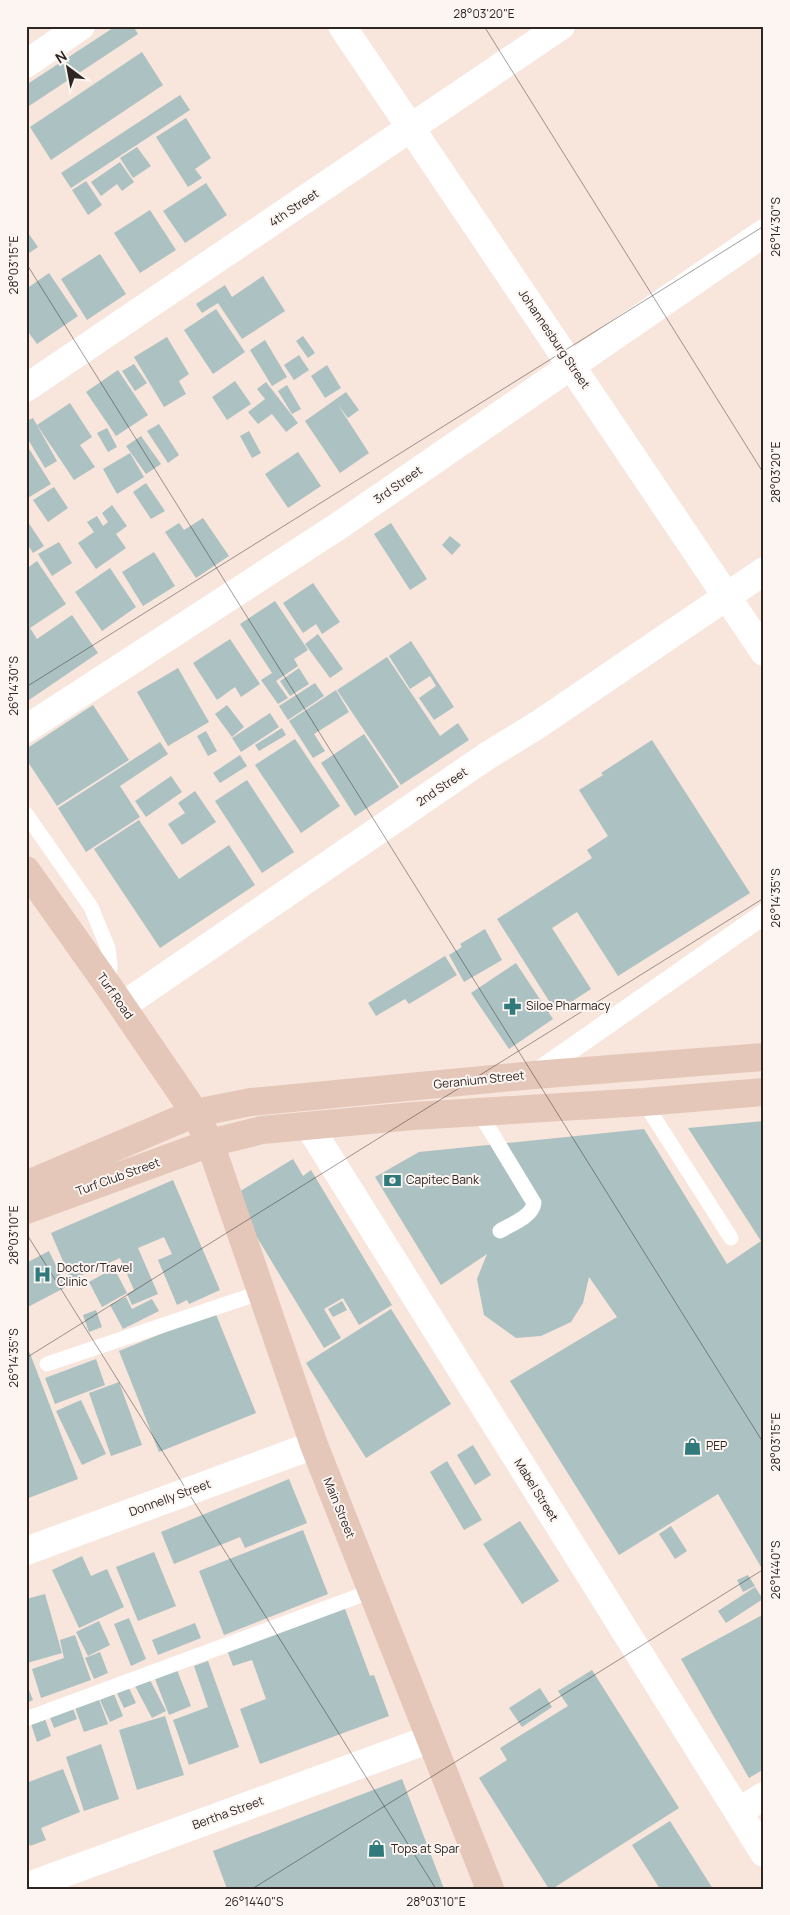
<svg xmlns="http://www.w3.org/2000/svg" width="790" height="1915" viewBox="0 0 790 1915" font-family="Manrope,sans-serif">
<rect width="100%" height="100%" fill="#f8e5dc"/>
<path fill="#acc1c1" d="M 116,26 L 133,26 L 138,34 L 26,108 L 26,85 Z
M 142,52 L 163,85 L 51,160 L 30,127 Z
M 180,95 L 190,110 L 71,188 L 61,173 Z
M 186,118 L 211,158 L 195,169 L 202,178 L 188,187 L 156,137 Z
M 137,147 L 151,166 L 133,178 L 120,158 Z
M 120,162 L 134,182 L 122,191 L 117,184 L 101,196 L 91,182 Z
M 86,181 L 102,205 L 88,215 L 72,190 Z
M 206,183 L 227,215 L 185,243 L 163,211 Z
M 150,210 L 176,250 L 140,273 L 114,233 Z
M 26,230 L 38,247 L 26,255 Z
M 100,254 L 126,294 L 87,320 L 61,279 Z
M 49,273 L 78,316 L 37,344 L 26,329 L 26,289 Z
M 263,276 L 285,311 L 242,339 L 218,303 L 202,313 L 196,304 L 225,285 L 232,297 Z
M 216,309 L 245,352 L 213,374 L 184,330 Z
M 303,336 L 315,353 L 308,358 L 296,341 Z
M 167,337 L 189,374 L 179,381 L 186,394 L 164,407 L 134,357 Z
M 265,340 L 287,377 L 272,386 L 250,350 Z
M 299,355 L 309,370 L 294,380 L 284,365 Z
M 134,364 L 147,383 L 135,391 L 122,371 Z
M 327,365 L 341,388 L 325,398 L 311,376 Z
M 118,370 L 148,415 L 116,436 L 86,392 Z
M 235,381 L 251,404 L 227,420 L 212,397 Z
M 266,382 L 298,423 L 286,432 L 272,414 L 258,424 L 248,412 L 265,399 L 257,389 Z
M 287,385 L 301,409 L 292,414 L 278,391 Z
M 346,392 L 359,410 L 348,418 L 338,405 L 369,453 L 340,473 L 305,421 Z
M 70,403 L 92,437 L 80,445 L 95,467 L 74,480 L 37,425 Z
M 33,418 L 57,461 L 45,468 L 26,436 L 26,421 Z
M 159,424 L 179,455 L 168,463 L 147,431 Z
M 107,428 L 117,447 L 108,452 L 97,433 Z
M 249,431 L 261,453 L 252,458 L 240,436 Z
M 141,436 L 161,464 L 146,474 L 126,446 Z
M 26,444 L 51,484 L 26,499 Z
M 298,452 L 321,486 L 288,508 L 265,474 Z
M 130,453 L 144,477 L 117,494 L 103,469 Z
M 146,483 L 165,511 L 151,519 L 133,492 Z
M 54,487 L 68,508 L 48,522 L 33,500 Z
M 112,505 L 127,526 L 116,534 L 126,548 L 96,569 L 78,543 L 94,532 L 87,522 L 97,516 L 103,526 L 108,522 L 102,513 Z
M 203,518 L 229,556 L 196,578 L 165,532 L 179,523 L 184,530 Z
M 26,519 L 44,546 L 33,553 L 26,542 Z
M 391,523 L 427,579 L 410,590 L 374,534 Z
M 450,536 L 461,545 L 452,555 L 442,545 Z
M 59,542 L 72,563 L 52,576 L 38,554 Z
M 154,552 L 175,586 L 143,606 L 122,572 Z
M 37,561 L 66,604 L 30,628 L 37,639 L 72,615 L 98,653 L 26,702 L 26,569 Z
M 110,568 L 136,607 L 102,631 L 75,592 Z
M 313,583 L 340,622 L 322,634 L 316,624 L 303,633 L 283,603 Z
M 275,601 L 308,650 L 294,659 L 298,666 L 276,681 L 288,698 L 278,704 L 261,680 L 272,673 L 240,624 Z
M 318,634 L 343,669 L 330,678 L 305,644 Z
M 230,639 L 260,684 L 241,697 L 235,687 L 217,700 L 193,663 Z
M 411,641 L 454,707 L 434,720 L 419,698 L 436,686 L 430,676 L 410,689 L 389,656 Z
M 387,657 L 440,736 L 458,723 L 469,740 L 401,785 L 337,690 Z
M 178,668 L 209,722 L 168,746 L 137,692 Z
M 299,668 L 309,684 L 290,696 L 280,681 Z
M 315,683 L 324,696 L 288,720 L 279,706 Z
M 336,690 L 349,712 L 314,734 L 325,751 L 313,758 L 289,721 Z
M 93,705 L 129,760 L 57,806 L 26,759 L 26,749 Z
M 227,705 L 244,727 L 232,737 L 215,714 Z
M 270,713 L 279,727 L 241,752 L 232,738 Z
M 282,728 L 286,735 L 259,751 L 255,745 Z
M 206,731 L 217,751 L 208,756 L 197,736 Z
M 364,734 L 399,787 L 355,816 L 321,763 Z
M 295,739 L 340,806 L 301,833 L 255,765 Z
M 652,740 L 750,893 L 618,976 L 577,912 L 552,928 L 591,989 L 556,1012 L 497,919 L 592,858 L 587,850 L 608,836 L 579,790 L 603,775 L 601,773 Z
M 160,742 L 168,754 L 120,786 L 140,817 L 86,852 L 58,808 Z
M 240,755 L 247,766 L 220,783 L 213,773 Z
M 171,776 L 182,792 L 146,817 L 135,801 Z
M 247,780 L 294,852 L 262,873 L 215,801 Z
M 195,791 L 216,822 L 182,845 L 168,824 L 185,813 L 178,803 Z
M 139,820 L 179,879 L 229,845 L 255,885 L 160,948 L 94,849 Z
M 485,929 L 502,960 L 464,982 L 449,955 L 462,947 L 460,944 Z
M 445,956 L 457,975 L 409,1004 L 405,999 L 376,1016 L 368,1003 Z
M 516,963 L 553,1019 L 509,1049 L 471,993 Z
M 764,1121 L 764,1572 L 718,1494 L 619,1555 L 510,1381 L 617,1317 L 589,1277 L 583,1303 L 571,1322 L 541,1336 L 516,1338 L 484,1315 L 477,1279 L 487,1254 L 441,1285 L 375,1177 L 419,1152 L 644,1129 L 727,1264 L 761,1241 L 688,1128 Z
M 293,1159 L 303,1176 L 311,1170 L 392,1305 L 359,1325 L 343,1298 L 324,1309 L 341,1338 L 324,1348 L 232,1196 Z
M 173,1180 L 220,1290 L 189,1304 L 187,1300 L 177,1305 L 158,1260 L 172,1254 L 164,1237 L 138,1248 L 158,1294 L 132,1305 L 127,1294 L 134,1290 L 120,1258 L 71,1280 L 51,1233 Z
M 49,1251 L 66,1287 L 26,1308 L 26,1263 Z
M 114,1268 L 127,1293 L 102,1307 L 89,1282 Z
M 126,1297 L 132,1309 L 152,1299 L 159,1311 L 123,1329 L 110,1305 Z
M 342,1301 L 347,1310 L 333,1317 L 328,1309 Z
M 391,1309 L 451,1404 L 366,1458 L 306,1363 Z
M 96,1310 L 102,1327 L 89,1332 L 83,1315 Z
M 215,1312 L 256,1413 L 159,1452 L 119,1351 Z
M 26,1343 L 78,1479 L 26,1499 Z
M 96,1359 L 105,1385 L 55,1404 L 45,1378 Z
M 119,1382 L 142,1445 L 111,1456 L 89,1393 Z
M 81,1400 L 106,1454 L 82,1465 L 56,1411 Z
M 473,1445 L 491,1475 L 475,1485 L 457,1455 Z
M 447,1461 L 482,1520 L 464,1530 L 430,1472 Z
M 289,1479 L 307,1523 L 245,1548 L 240,1537 L 174,1564 L 161,1532 Z
M 520,1521 L 559,1581 L 522,1604 L 483,1544 Z
M 671,1526 L 687,1551 L 675,1559 L 659,1534 Z
M 303,1530 L 328,1594 L 224,1635 L 199,1571 Z
M 154,1552 L 176,1606 L 138,1621 L 116,1567 Z
M 82,1556 L 91,1576 L 107,1569 L 124,1607 L 79,1628 L 52,1570 Z
M 748,1575 L 755,1586 L 743,1592 L 737,1580 Z
M 755,1587 L 763,1599 L 726,1623 L 718,1611 Z
M 45,1594 L 62,1653 L 27,1663 L 26,1599 Z
M 344,1606 L 370,1676 L 374,1675 L 389,1716 L 260,1764 L 240,1709 L 266,1699 L 252,1660 L 233,1666 L 227,1650 Z
M 764,1614 L 764,1769 L 749,1778 L 681,1659 Z
M 129,1618 L 146,1659 L 131,1666 L 114,1624 Z
M 99,1621 L 110,1645 L 88,1656 L 76,1632 Z
M 195,1623 L 201,1638 L 158,1655 L 152,1640 Z
M 75,1635 L 91,1680 L 41,1698 L 32,1669 L 64,1658 L 60,1640 Z
M 100,1652 L 108,1673 L 94,1679 L 85,1658 Z
M 208,1661 L 239,1747 L 189,1765 L 173,1720 L 208,1707 L 194,1666 Z
M 177,1670 L 191,1706 L 169,1715 L 155,1679 Z
M 592,1670 L 679,1808 L 552,1889 L 549,1889 L 479,1778 L 507,1760 L 500,1748 L 568,1706 L 558,1691 Z
M 149,1678 L 166,1711 L 152,1718 L 135,1686 Z
M 26,1682 L 33,1700 L 26,1703 Z
M 128,1686 L 136,1703 L 124,1708 L 116,1691 Z
M 540,1688 L 552,1707 L 522,1727 L 509,1708 Z
M 114,1694 L 123,1716 L 110,1722 L 100,1700 Z
M 98,1697 L 108,1724 L 84,1732 L 74,1705 Z
M 72,1706 L 77,1719 L 54,1728 L 49,1715 Z
M 44,1716 L 51,1736 L 37,1742 L 30,1721 Z
M 165,1716 L 184,1775 L 137,1790 L 119,1730 Z
M 101,1744 L 119,1799 L 84,1811 L 66,1757 Z
M 63,1769 L 80,1812 L 41,1828 L 46,1840 L 30,1846 L 26,1835 L 26,1783 Z
M 402,1779 L 444,1889 L 227,1889 L 213,1851 Z
M 670,1821 L 713,1889 L 660,1889 L 632,1845 Z"/>
<g fill="none" stroke-linecap="round" stroke-linejoin="round">
<path stroke="#fff" stroke-width="15" d="M 26,814 L 91,907 L 108,948 L 110,965 L 109,984
M 644,1102 L 731,1238
M 479,1112 L 534,1203 C 532,1217 511,1224 500,1231
M 47,1364 L 262,1292
M 26,1719 L 372,1591"/>
<path stroke="#fff" stroke-width="21" d="M 534,1075 L 764,914"/>
<path stroke="#fff" stroke-width="28" d="M 342,26 L 764,652
M 26,64 L 81,26
M 26,388 L 561,26
M 26,729 L 337,527 L 764,233
M 122,1006 L 487,756 L 539,724 L 764,571
M 309,1126 L 764,1853
M 26,1551 L 314,1445
M 738,1812 L 764,1796
M 26,1887 L 430,1739"/>
<path stroke="#e4c7b9" stroke-width="28" d="M 26,870 L 109,987 L 195,1113 L 210,1143 L 314,1445 L 490,1889
M 26,1185 L 195,1113 L 251,1102 L 534,1075 L 764,1057
M 26,1210 L 210,1143 L 262,1130 L 413,1116 L 644,1102 L 764,1092"/>
</g>
<path fill="none" stroke="#2d2623" stroke-width="1" stroke-opacity="0.45" d="M 484,26 L 764,474M 26,263 L 764,1444M 26,687 L 764,226M 26,1233 L 436,1889M 26,1358 L 764,898M 252,1889 L 764,1569"/>
<defs>
<symbol id="pharmacy-bare" viewBox="-9 -9 18 18"><path d="M-2-6h4v4h4v4h-4v4h-4v-4h-4v-4h4Z" fill="#317a7c" stroke="#fcf5f1" stroke-width="2.5" paint-order="stroke"/></symbol>
<symbol id="bank-bare" viewBox="-9 -9 18 18"><path d="M-6-4H6V4H-6ZM0-2.3a2.3 2.3 0 1 0 0 4.6a2.3 2.3 0 1 0 0-4.6Z" fill="#317a7c" stroke="#fcf5f1" stroke-width="2.5" paint-order="stroke"/></symbol>
<symbol id="hospital-bare" viewBox="-9 -9 18 18"><path d="M-5-5h3v3.5h4V-5h3V5h-3V1.5h-4V5h-3Z" fill="#317a7c" stroke="#fcf5f1" stroke-width="2.5" paint-order="stroke"/></symbol>
<symbol id="shop-bare" viewBox="-9 -9 18 18"><path d="M-5-2.5h2.3a2.7 3.5 0 0 1 5.4 0H5L5.5 6h-11ZM-1.5-2.5h3a1.5 2.3 0 0 0-3 0Z" fill="#317a7c" stroke="#fcf5f1" stroke-width="2.5" paint-order="stroke"/></symbol>
</defs>
<g fill-rule="evenodd">
<use href="#pharmacy-bare" x="500" y="994" width="25" height="25"/>
<use href="#bank-bare" x="380" y="1168" width="25" height="25"/>
<use href="#hospital-bare" x="30" y="1262" width="25" height="25"/>
<use href="#shop-bare" x="680" y="1434" width="25" height="25"/>
<use href="#shop-bare" x="364" y="1836" width="25" height="25"/>
</g>
<g text-anchor="middle" stroke-width="4" stroke-linejoin="round" paint-order="stroke">
<g font-size="12" fill="#2d2623" stroke="#fcf5f1">
<text transform="translate(294 208) rotate(-34)" y="4">4th Street</text>
<text transform="translate(554 339) rotate(56)" y="4">Johannesburg Street</text>
<text transform="translate(398 485) rotate(-35)" y="4">3rd Street</text>
<text transform="translate(442 787) rotate(-34)" y="4">2nd Street</text>
<text transform="translate(115 996) rotate(55)" y="4">Turf Road</text>
<text transform="translate(479 1080) rotate(-6)" y="4">Geranium Street</text>
<text transform="translate(118 1177) rotate(-20)" y="4">Turf Club Street</text>
<text transform="translate(536 1490) rotate(58)" y="4">Mabel Street</text>
<text transform="translate(170 1498) rotate(-20)" y="4">Donnelly Street</text>
<text transform="translate(339 1508) rotate(68)" y="4">Main Street</text>
<text transform="translate(228 1813) rotate(-20)" y="4">Bertha Street</text>
</g>
<g font-size="12" fill="#2d2623" stroke="#fcf5f1" text-anchor="start">
<text x="526" y="1010">Siloe Pharmacy</text>
<text x="406" y="1184">Capitec Bank</text>
<text x="57" y="1272">Doctor/Travel<tspan x="57" dy="14">Clinic</tspan></text>
<text x="706" y="1450">PEP</text>
<text x="391" y="1853">Tops at Spar</text>
</g>
</g>
<rect width="790" height="1915" fill="none" stroke="#fcf5f1" stroke-width="55"/>
<g transform="translate(68 68) rotate(328)" stroke="#fcf5f1" stroke-width="4" paint-order="stroke">
<path d="M0-4L9 19L0 12L-9 19Z" fill="#2d2623"/>
<text y="-8" font-size="14" font-weight="bold" text-anchor="middle" fill="#2d2623">N</text>
</g>
<rect x="28" y="28" width="734" height="1860" fill="none" stroke="#2d2623" stroke-width="2"/>
<g font-size="12" text-anchor="middle" fill="#2d2623">
<text x="484" y="18">28°03'20"E</text>
<text transform="translate(776 227) rotate(-90)" y="4">26°14'30"S</text>
<text transform="translate(14 265) rotate(-90)" y="4">28°03'15"E</text>
<text transform="translate(776 472) rotate(-90)" y="4">28°03'20"E</text>
<text transform="translate(14 686) rotate(-90)" y="4">26°14'30"S</text>
<text transform="translate(776 898) rotate(-90)" y="4">26°14'35"S</text>
<text transform="translate(14 1235) rotate(-90)" y="4">28°03'10"E</text>
<text transform="translate(14 1358) rotate(-90)" y="4">26°14'35"S</text>
<text transform="translate(776 1442) rotate(-90)" y="4">28°03'15"E</text>
<text transform="translate(776 1570) rotate(-90)" y="4">26°14'40"S</text>
<text x="254" y="1906">26°14'40"S</text>
<text x="436" y="1906">28°03'10"E</text>
</g>
</svg>
